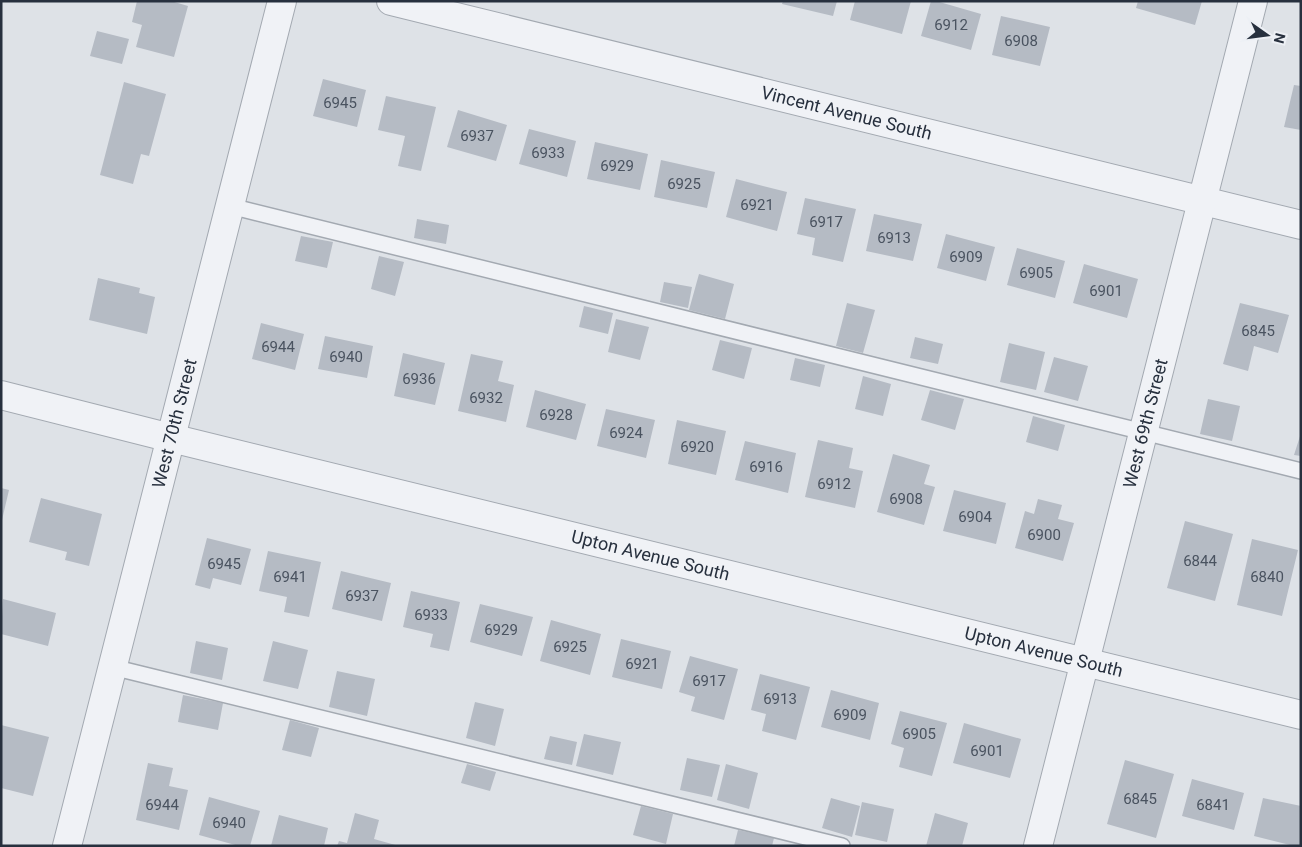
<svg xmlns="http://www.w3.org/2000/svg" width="1302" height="847" viewBox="0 0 1302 847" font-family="Roboto,sans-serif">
<rect width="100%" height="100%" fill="#dee2e7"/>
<path fill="#b5bbc4" d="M 137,1 L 171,1 L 188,6 L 174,57 L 136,47 L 142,25 L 132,22 Z
M 783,1 L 837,1 L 833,16 L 782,4 Z
M 855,1 L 911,1 L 902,34 L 850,20 Z
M 931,1 L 936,1 L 981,14 L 971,50 L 921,36 Z
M 1138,1 L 1202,1 L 1195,25 L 1136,8 Z
M 1001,16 L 1050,27 L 1040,66 L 992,55 Z
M 97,31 L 129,39 L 122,64 L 90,56 Z
M 323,79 L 366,90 L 357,127 L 313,116 Z
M 124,82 L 166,94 L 149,156 L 141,154 L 133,184 L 100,175 Z
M 1294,85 L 1301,86 L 1301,130 L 1284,127 Z
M 386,96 L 436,107 L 421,171 L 398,166 L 405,136 L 378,130 Z
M 458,110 L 507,125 L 496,161 L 447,147 Z
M 529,129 L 576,141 L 567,177 L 519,164 Z
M 595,142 L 648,154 L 640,190 L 587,179 Z
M 661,160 L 715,172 L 707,208 L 654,197 Z
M 736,179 L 787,192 L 777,231 L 726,217 Z
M 805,198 L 856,209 L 843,262 L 812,255 L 815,238 L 797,234 Z
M 874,214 L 922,224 L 913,261 L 866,251 Z
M 417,219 L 449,225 L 446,244 L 414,238 Z
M 946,234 L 995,247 L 986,281 L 937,268 Z
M 301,236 L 333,242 L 327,268 L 295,261 Z
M 1017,248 L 1065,261 L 1055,298 L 1007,285 Z
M 379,256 L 404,262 L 395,296 L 371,289 Z
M 1084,264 L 1138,279 L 1127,318 L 1073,303 Z
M 699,274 L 734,284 L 725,319 L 689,310 Z
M 98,278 L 140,288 L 139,293 L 155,297 L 147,334 L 89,320 Z
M 664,282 L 692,287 L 688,308 L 660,302 Z
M 847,303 L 875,310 L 863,353 L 836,346 Z
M 1240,303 L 1289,315 L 1278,353 L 1254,346 L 1248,371 L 1223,364 Z
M 584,306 L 613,313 L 608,334 L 579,327 Z
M 616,319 L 649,327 L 640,360 L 608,352 Z
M 261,323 L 304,334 L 295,370 L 252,359 Z
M 325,336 L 373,346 L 367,378 L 318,369 Z
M 915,337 L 943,344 L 938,364 L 910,358 Z
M 720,340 L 752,348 L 744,379 L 712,370 Z
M 1009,343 L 1045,352 L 1036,390 L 1000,382 Z
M 403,353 L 445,363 L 435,405 L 394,396 Z
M 471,354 L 503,361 L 498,381 L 514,385 L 506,422 L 458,411 Z
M 1054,357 L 1088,366 L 1078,401 L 1044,392 Z
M 795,358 L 825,365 L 820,387 L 790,380 Z
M 863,376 L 891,384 L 883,416 L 855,409 Z
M 535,390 L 586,404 L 576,440 L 526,427 Z
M 930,390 L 964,399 L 955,430 L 921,420 Z
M 1208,399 L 1240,406 L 1232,441 L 1200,434 Z
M 606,409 L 655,420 L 646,458 L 597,446 Z
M 1033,416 L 1065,425 L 1058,451 L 1026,442 Z
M 677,420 L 726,431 L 716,475 L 668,464 Z
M 1301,433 L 1301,456 L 1294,455 Z
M 818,440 L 853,448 L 849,468 L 863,471 L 855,508 L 805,497 Z
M 745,441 L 796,453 L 788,493 L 735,480 Z
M 893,454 L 930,465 L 924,484 L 935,487 L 924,525 L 877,512 Z
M 1,488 L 9,490 L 2,520 L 1,520 Z
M 954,490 L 1006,503 L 996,544 L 943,531 Z
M 41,498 L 102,514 L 89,566 L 65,560 L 67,552 L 29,542 Z
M 1038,499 L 1062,505 L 1058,519 L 1074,523 L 1063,561 L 1015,548 L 1025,511 L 1034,514 Z
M 1185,521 L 1233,534 L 1215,601 L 1167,588 Z
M 207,538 L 251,549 L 241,585 L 213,578 L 210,589 L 195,585 Z
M 1252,539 L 1298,550 L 1282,616 L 1237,605 Z
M 268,551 L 321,562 L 309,617 L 284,612 L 287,597 L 259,591 Z
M 341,571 L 391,583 L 382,621 L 332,609 Z
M 411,591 L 460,602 L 449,651 L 430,647 L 433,634 L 403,627 Z
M 3,599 L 56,613 L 48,646 L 1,634 Z
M 480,604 L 533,617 L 522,656 L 470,642 Z
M 551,620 L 601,634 L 590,675 L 540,661 Z
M 621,639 L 671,651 L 662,689 L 612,677 Z
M 196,641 L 228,648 L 222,680 L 190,673 Z
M 273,641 L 308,650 L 298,689 L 263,681 Z
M 690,656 L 738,669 L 724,720 L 691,711 L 695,697 L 679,692 Z
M 337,671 L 375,679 L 367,716 L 329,707 Z
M 760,674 L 810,687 L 796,740 L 762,731 L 766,714 L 751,710 Z
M 831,690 L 879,703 L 870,740 L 821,727 Z
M 183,695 L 223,703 L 218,730 L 178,722 Z
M 475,702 L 504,709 L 495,746 L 466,738 Z
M 900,711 L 947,723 L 932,776 L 899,767 L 904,748 L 891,744 Z
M 290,720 L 319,728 L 311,757 L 282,750 Z
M 964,723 L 1021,739 L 1010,778 L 953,763 Z
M 1,725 L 49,737 L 33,796 L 1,788 Z
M 584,734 L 621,742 L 613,775 L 576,766 Z
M 550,736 L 577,742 L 572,765 L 544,759 Z
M 687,758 L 720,765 L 712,797 L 680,790 Z
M 1125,760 L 1174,774 L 1156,838 L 1107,824 Z
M 148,763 L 173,768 L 169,786 L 188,790 L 179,830 L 136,820 Z
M 467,764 L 496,772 L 490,791 L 461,783 Z
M 726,764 L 758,773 L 749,809 L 717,800 Z
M 1192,779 L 1244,793 L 1234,830 L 1182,816 Z
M 209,797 L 260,811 L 250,846 L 239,846 L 199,835 Z
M 831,798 L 860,806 L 852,837 L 822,828 Z
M 1263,798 L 1301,806 L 1301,846 L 1294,846 L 1254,836 Z
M 862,802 L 894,809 L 887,842 L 855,835 Z
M 641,806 L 673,814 L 666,844 L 633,835 Z
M 355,813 L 379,820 L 374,839 L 399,846 L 337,846 L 339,841 L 347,843 Z
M 935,813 L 968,823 L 962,846 L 926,846 Z
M 279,815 L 328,828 L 324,846 L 271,846 Z
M 738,830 L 774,838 L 772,846 L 734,846 Z"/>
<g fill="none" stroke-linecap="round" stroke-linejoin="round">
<defs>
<path id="service" d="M 230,206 L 1301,471
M 112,667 L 842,846"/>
<g id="minor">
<path id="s1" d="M 391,1 L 1301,225"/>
<path id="s2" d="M 1,395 L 171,438 L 1301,715"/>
<path id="s3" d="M 1038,846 L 1253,1"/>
</g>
<g id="tertiary">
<path id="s4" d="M 67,846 L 282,1"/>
</g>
</defs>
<use href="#service" stroke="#a3a9b1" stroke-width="18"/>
<use href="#minor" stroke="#a3a9b1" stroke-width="30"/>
<use href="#tertiary" stroke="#a3a9b1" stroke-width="30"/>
<use href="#service" stroke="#f0f2f6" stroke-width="15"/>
<use href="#minor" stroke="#f0f2f6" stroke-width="28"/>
<use href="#tertiary" stroke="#f0f2f6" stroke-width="28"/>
</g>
<g text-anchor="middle" stroke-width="5" stroke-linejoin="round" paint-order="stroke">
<g font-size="15" fill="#4a5360">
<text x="951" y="30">6912</text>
<text x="1021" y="46">6908</text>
<text x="340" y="108">6945</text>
<text x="477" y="141">6937</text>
<text x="548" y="158">6933</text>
<text x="617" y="171">6929</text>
<text x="684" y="189">6925</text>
<text x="757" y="210">6921</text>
<text x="826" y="227">6917</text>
<text x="894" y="243">6913</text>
<text x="966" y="262">6909</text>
<text x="1036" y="278">6905</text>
<text x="1106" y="296">6901</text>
<text x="1258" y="336">6845</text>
<text x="278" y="352">6944</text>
<text x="346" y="362">6940</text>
<text x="419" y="384">6936</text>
<text x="486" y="403">6932</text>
<text x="556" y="420">6928</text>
<text x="626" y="438">6924</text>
<text x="697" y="452">6920</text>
<text x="766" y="472">6916</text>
<text x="834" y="489">6912</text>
<text x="906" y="504">6908</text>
<text x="975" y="522">6904</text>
<text x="1044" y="540">6900</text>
<text x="1200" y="566">6844</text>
<text x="224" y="569">6945</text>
<text x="290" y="582">6941</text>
<text x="1267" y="582">6840</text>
<text x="362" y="601">6937</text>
<text x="431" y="620">6933</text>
<text x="501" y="635">6929</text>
<text x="570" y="652">6925</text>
<text x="642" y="669">6921</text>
<text x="709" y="686">6917</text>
<text x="780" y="704">6913</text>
<text x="850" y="720">6909</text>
<text x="919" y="739">6905</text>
<text x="987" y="756">6901</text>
<text x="1140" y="804">6845</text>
<text x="162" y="810">6944</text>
<text x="1213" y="810">6841</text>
<text x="229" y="828">6940</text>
</g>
<g font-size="18" fill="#27303e" stroke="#edf0f5">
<text dy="6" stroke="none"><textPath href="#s1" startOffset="469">Vincent Avenue South</textPath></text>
<text dy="6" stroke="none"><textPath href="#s4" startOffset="436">West 70th Street</textPath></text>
<text dy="6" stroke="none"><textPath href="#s3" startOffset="436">West 69th Street</textPath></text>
<text dy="6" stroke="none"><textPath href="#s2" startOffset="669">Upton Avenue South</textPath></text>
<text dy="6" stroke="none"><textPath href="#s2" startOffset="1074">Upton Avenue South</textPath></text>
</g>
</g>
<rect width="1302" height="847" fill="none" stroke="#27303e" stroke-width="5"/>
<g transform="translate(1267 35) rotate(104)" stroke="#edf0f5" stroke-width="4" paint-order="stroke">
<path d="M0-4L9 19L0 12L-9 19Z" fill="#27303e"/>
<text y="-8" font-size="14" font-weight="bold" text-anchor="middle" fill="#27303e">N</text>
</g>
</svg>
